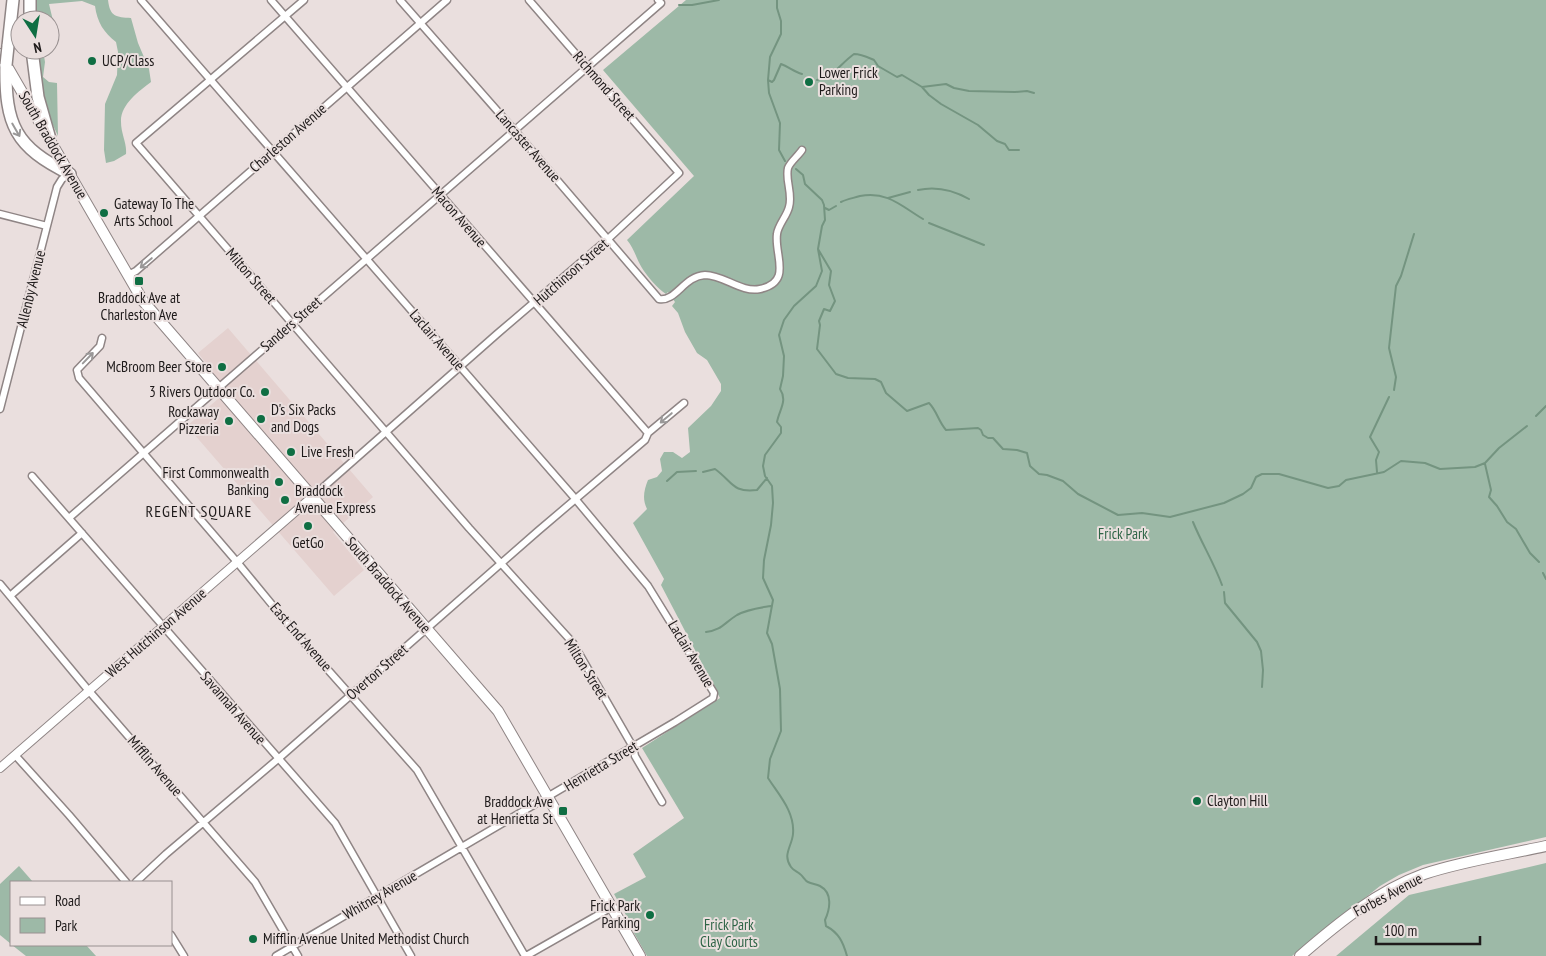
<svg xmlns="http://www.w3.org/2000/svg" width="1546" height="956" viewBox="0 0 1546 956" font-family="'PT Sans Narrow',sans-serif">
<rect width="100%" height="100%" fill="#eadfde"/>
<path fill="#e4d1cf" d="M 228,328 L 373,497 L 333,532 L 364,570 L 334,596 L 187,426 L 227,391 L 198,353 Z"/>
<path fill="#9db9a7" d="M 36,0 L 108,0 C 110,17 116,17 131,18 L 138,43 L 149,69 L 151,82 C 139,91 120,105 121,122 C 121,134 127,143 126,154 L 114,161 L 106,163 L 104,150 L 105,104 L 117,75 L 118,52 L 116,42 C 104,33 97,22 95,6 L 82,1 L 49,4 L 55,29 L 50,31 L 50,20 L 36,20 Z
M 686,0 L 1546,0 L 1546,837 L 1423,865 L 1399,875 L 1380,886 L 1292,956 L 647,956 L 626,919 L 636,933 L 614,894 L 646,877 L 633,854 L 684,818 L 642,748 L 720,698 L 661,585 L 664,579 L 633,523 L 647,509 C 642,499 644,490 648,480 L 657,477 L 662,471 L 660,459 L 664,452 L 673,452 L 682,458 L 690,452 L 688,428 L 711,406 L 721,391 L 721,384 L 707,360 L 697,353 L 685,332 L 678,313 L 672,306 L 675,302 L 668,292 L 666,294 C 658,289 647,276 642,268 C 636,258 634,248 627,240 L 694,176 L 603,70 Z
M 37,50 L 43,50 L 45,62 L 43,77 L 49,82 L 57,83 L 58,136 C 44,107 40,82 37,50 Z
M 1546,863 L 1546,956 L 1336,956 L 1409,895 Z
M 19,866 L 33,882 L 11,882 L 11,944 L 0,935 L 0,884 Z
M 12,945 L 86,945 L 96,956 L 26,956 Z"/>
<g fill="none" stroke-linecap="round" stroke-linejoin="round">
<path stroke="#749480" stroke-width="2" d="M 777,0 L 777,8 L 781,21 L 781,34 L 770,57 L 768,80 L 769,93 L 780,123 L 779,150 L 785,161
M 679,5 L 692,5 L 719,0
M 768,80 L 772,82 L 774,80 L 781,64 C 789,67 794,72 802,74
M 817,80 C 835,76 840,64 854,54 C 861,54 867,57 874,60 L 878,66 L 897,77 L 902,75 L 922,87 L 929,95 L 941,104 L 978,125 L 997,141 L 1005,144 L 1009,150 L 1019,150
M 922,87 L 946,84 L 954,88 L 969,91 L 1015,92 L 1027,91 L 1034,93
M 796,169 L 803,175 L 805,184 L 822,200 L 824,205 L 825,220 L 822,226 L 818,249 L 822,271 L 816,286 L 794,306 L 784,320 L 779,335 L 784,356 L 783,376 L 780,389 C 788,401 779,410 777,422 L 781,427 L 781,433 L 765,455 L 763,466 L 765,476 L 772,486 L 773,503 L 771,525 L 764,560 L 763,578 L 773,600 L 767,633 L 772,644 L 780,689 L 781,731 L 770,759 L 768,778 C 779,795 795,812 793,834 C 792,846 782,855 791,867 C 793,870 798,872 800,874 C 803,876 805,881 808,882 C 812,884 816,884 820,886 C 833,893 830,909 825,920 L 826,926 C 839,933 843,942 847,956
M 918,190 C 936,186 953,190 969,199
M 888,198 L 910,192
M 841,202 C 847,199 854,198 860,196 C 888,191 901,206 923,219
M 825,208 L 829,210 L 836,206
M 929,223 L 984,245
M 818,249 L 831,271 L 829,285 L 835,301 L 830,311 L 824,309 L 819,321 L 820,325 L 817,349 L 836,374 L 848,378 L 875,379 L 881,382 L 886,393 L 907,411 L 929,403 C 937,411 938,421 946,430 L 978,428 L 981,430 L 983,435 L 988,438 L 993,438 L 1003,449 L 1017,450 L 1027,453 L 1030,466 L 1039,474 L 1047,475 L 1063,481 L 1078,494 L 1118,515 L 1142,513 L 1170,517 L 1224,503 L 1243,494 L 1251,488 L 1256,477 L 1262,474 L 1279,474 L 1328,488 L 1339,486 L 1346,480 L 1384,472 L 1401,461 L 1425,463 L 1440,469 L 1475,467 L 1485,463 L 1499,448 L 1527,426
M 1394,390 L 1396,377 L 1389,348 L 1396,286 L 1401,276 L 1414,234
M 1536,416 L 1546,406
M 1485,464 L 1491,490 L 1489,497 L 1497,506 L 1507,522 L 1516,529 L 1530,553 L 1539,562
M 703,472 L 715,469 C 733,482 732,493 757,490 L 767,478
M 1377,472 L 1376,460 L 1379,452 L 1370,437 L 1389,397
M 667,481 L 677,472 L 696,471
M 1193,522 C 1202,544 1214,563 1222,585
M 1543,573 L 1546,579
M 1224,592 L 1225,603 L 1257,642 L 1261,651 L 1263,670 L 1262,687
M 706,632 C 722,630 724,623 737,615 C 748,609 759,608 771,606"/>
<defs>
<path id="minor" d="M 141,0 L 572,495 L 648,586 L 714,693 L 713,698 L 675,722 L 276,956
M 271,0 L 648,433
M 304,0 L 136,143 L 469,528 L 573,643 L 633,747 L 635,756 L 662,802
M 400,0 L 515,131 L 659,299 C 676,302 684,276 705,275 C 724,275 741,293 760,289 C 793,282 774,255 777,234 C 778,225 787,216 789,207 C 793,194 785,180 788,168 C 790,162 798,156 802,150
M 0,214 L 47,226
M 128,275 L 136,271 L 447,0
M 102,338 L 100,346 L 77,370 L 79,378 L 237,562 L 297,635 L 417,770 L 525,956
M 0,409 L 57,187 L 62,179 L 70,174
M 32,476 L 335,823 L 411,956
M 311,498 L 497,334 L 608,239 L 679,173 L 529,0
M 69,518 L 661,3 L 658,0
M 0,584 L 89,691 L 255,882 L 298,956
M 10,596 L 82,533
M 15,755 L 69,815 L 126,882
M 136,882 L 166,854 L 278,759 L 538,531 L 645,440 L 648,433 L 684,403
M 171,935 L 184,956
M 526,956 L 612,907"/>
<path id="tertiary" d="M 0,768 L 311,498"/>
<path id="primary" d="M 0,54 L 143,301 L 498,711 L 640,956
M 1300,956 C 1337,924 1377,891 1424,874 C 1463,861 1505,855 1546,846"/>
<path id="motorway" d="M 30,0 L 30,20
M 8,46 L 13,0
M 32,50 L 38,97 L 50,139
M 6,65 C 5,125 15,147 70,174"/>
</defs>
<use href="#minor" stroke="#8f8585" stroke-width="9"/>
<use href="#tertiary" stroke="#8f8585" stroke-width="10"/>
<use href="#primary" stroke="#8f8585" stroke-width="12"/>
<use href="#motorway" stroke="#8f8585" stroke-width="14"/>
<use href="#minor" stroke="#fff" stroke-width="6"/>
<use href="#tertiary" stroke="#fff" stroke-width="8"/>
<use href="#primary" stroke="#fff" stroke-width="10"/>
<use href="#motorway" stroke="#fff" stroke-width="11"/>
<defs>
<path id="motorway-bridge" d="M 6,65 L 8,46"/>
</defs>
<use href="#motorway-bridge" stroke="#8f8585" stroke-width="14" stroke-linecap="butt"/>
<use href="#motorway-bridge" stroke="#fff" stroke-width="11"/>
</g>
<defs><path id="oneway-shaft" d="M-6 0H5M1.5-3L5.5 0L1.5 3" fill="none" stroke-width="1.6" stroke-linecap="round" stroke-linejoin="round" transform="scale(1.25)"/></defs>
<g stroke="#9a9898">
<use href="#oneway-shaft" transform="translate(16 130) rotate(60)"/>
<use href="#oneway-shaft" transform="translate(146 263) rotate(140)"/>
<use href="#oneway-shaft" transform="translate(88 358) rotate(-46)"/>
<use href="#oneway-shaft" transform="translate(666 418) rotate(140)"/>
</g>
<g fill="#0f6e43" stroke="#eadfde" stroke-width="2">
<circle cx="92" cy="61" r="5"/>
<circle cx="809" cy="82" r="5"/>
<circle cx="104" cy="213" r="5"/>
<rect x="134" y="276" width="10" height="10" rx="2.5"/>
<circle cx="222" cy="367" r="5"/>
<circle cx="265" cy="392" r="5"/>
<circle cx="261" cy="419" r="5"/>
<circle cx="229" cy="421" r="5"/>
<circle cx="291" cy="452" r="5"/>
<circle cx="279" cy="482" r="5"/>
<circle cx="285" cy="500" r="5"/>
<circle cx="308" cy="526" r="5"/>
<circle cx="1197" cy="801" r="5"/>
<rect x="558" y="806" width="10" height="10" rx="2.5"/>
<circle cx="650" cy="915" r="5"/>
<circle cx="253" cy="939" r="5"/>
</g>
<g text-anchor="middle" stroke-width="4" stroke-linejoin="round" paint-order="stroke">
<g font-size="15" fill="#1e1a1a" stroke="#eadfde" text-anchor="start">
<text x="102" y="66">UCP/Class</text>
<text x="819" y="78">Lower Frick<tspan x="819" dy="17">Parking</tspan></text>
<text x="114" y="209">Gateway To The<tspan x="114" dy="17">Arts School</tspan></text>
<text x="139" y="303" text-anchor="middle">Braddock Ave at<tspan x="139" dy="17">Charleston Ave</tspan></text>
<text x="212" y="372" text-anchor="end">McBroom Beer Store</text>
<text x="255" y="397" text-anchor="end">3 Rivers Outdoor Co.</text>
<text x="271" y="415">D's Six Packs<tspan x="271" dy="17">and Dogs</tspan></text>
<text x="219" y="417" text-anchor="end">Rockaway<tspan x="219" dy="17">Pizzeria</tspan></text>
<text x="301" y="457">Live Fresh</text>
<text x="269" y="478" text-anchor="end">First Commonwealth<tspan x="269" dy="17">Banking</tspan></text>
<text x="295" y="496">Braddock<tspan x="295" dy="17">Avenue Express</tspan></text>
<text x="308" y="548" text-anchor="middle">GetGo</text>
<text x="1207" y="806">Clayton Hill</text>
<text x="553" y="807" text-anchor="end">Braddock Ave<tspan x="553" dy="17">at Henrietta St</tspan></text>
<text x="640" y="911" text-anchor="end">Frick Park<tspan x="640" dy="17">Parking</tspan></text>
<text x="263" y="944">Mifflin Avenue United Methodist Church</text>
</g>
<g font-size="15" fill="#1e1a1a" stroke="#eadfde">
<text transform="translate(604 86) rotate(49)" y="5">Richmond Street</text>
<text transform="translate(288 138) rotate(-41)" y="5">Charleston Avenue</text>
<text transform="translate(53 145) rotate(60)" y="5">South Braddock Avenue</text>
<text transform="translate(528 146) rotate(49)" y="5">Lancaster Avenue</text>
<text transform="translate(459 217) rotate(49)" y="5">Macon Avenue</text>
<text transform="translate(571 272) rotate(-41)" y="5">Hutchinson Street</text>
<text transform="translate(251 276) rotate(49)" y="5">Milton Street</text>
<text transform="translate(31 289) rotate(-76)" y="5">Allenby Avenue</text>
<text transform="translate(291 324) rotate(-41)" y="5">Sanders Street</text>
<text transform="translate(437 340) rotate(49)" y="5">Laclair Avenue</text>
<text transform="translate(388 585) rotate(49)" y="5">South Braddock Avenue</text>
<text transform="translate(156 633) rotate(-41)" y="5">West Hutchinson Avenue</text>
<text transform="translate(301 637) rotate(49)" y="5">East End Avenue</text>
<text transform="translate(691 654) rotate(59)" y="5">Laclair Avenue</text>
<text transform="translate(586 669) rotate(58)" y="5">Milton Street</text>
<text transform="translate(377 672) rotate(-41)" y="5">Overton Street</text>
<text transform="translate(233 708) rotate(49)" y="5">Savannah Avenue</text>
<text transform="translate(155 766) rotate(49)" y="5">Mifflin Avenue</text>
<text transform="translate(601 766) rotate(-31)" y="5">Henrietta Street</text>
<text transform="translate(380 895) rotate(-30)" y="5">Whitney Avenue</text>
<text transform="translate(1388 895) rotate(-28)" y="5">Forbes Avenue</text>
</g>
<g font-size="15" fill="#2f6547" stroke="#eadfde">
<text x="1123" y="539">Frick Park</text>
<text x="729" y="930">Frick Park<tspan x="729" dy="17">Clay Courts</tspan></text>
</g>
<g font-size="16" letter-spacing="1" fill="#1e1a1a" stroke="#eadfde">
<text x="199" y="517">REGENT SQUARE</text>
</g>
</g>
<rect x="10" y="881" width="162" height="65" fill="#eadfde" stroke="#989090"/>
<rect x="20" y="897" width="25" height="8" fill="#ffffff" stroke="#989090"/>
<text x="55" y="906" font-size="15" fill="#1e1a1a">Road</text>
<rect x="20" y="918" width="25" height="15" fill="#9db9a7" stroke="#989090"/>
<text x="55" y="931" font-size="15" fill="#1e1a1a">Park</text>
<g transform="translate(35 35) rotate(168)"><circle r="24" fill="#eadfde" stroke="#989090"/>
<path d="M0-4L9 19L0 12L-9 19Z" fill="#0f6e43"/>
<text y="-8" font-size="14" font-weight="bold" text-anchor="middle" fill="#1e1a1a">N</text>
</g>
<path d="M1376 936v8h104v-8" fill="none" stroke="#1e1a1a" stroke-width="2.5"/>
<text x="1384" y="936" font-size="15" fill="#1e1a1a" stroke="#eadfde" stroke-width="4" paint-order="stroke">100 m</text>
</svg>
